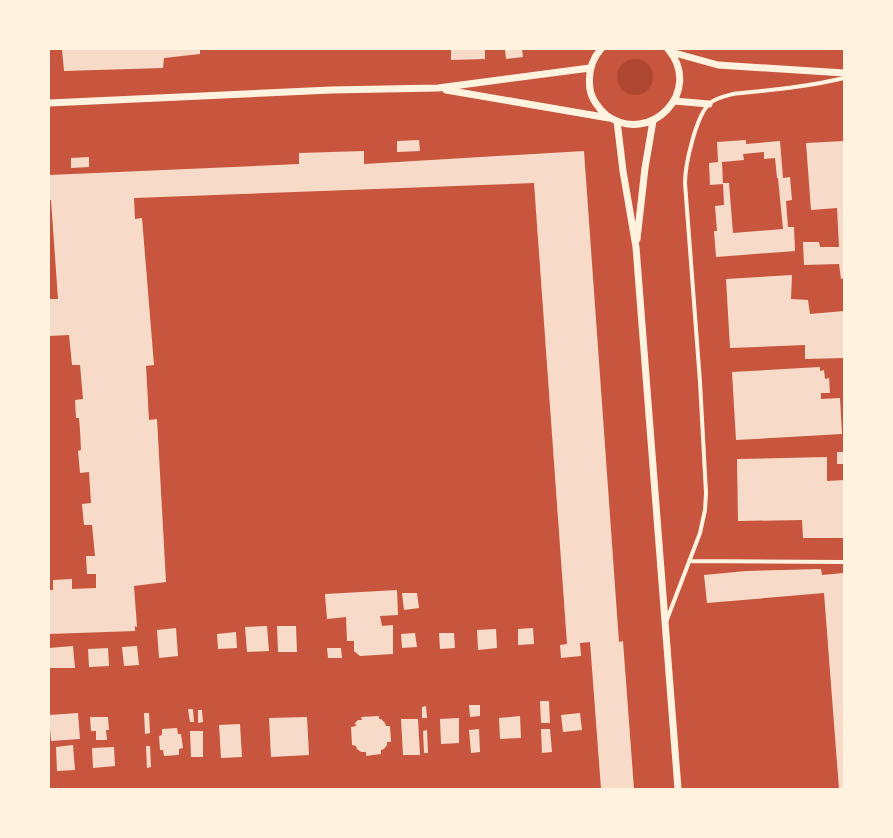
<svg xmlns="http://www.w3.org/2000/svg" width="893" height="838" viewBox="0 0 893 838" font-family="'Asap Condensed',sans-serif">
<rect width="100%" height="100%" fill="#c8553d"/>
<path fill="#ae4732" d="M617 77a18 18 0 1 1 36 0a18 18 0 1 1-36 0Z"/>
<path fill="#f7dbc8" d="M 62,49 L 200,49 L 200,54 L 164,58 L 163,68 L 64,71 Z
M 451,49 L 485,49 L 485,59 L 451,60 Z
M 505,49 L 522,49 L 523,57 L 506,59 Z
M 419,140 L 420,151 L 397,152 L 397,141 Z
M 746,140 L 746,144 L 780,141 L 783,178 L 790,177 L 792,200 L 786,201 L 788,227 L 794,227 L 795,251 L 716,257 L 714,231 L 717,231 L 715,206 L 724,205 L 723,183 L 729,183 L 733,233 L 783,229 L 778,178 L 777,178 L 775,158 L 764,159 L 764,152 L 743,154 L 744,160 L 722,162 L 723,184 L 710,185 L 709,163 L 718,162 L 717,142 Z
M 844,141 L 844,278 L 841,279 L 839,264 L 804,265 L 803,242 L 819,242 L 820,247 L 839,247 L 837,208 L 811,210 L 806,143 Z
M 364,151 L 364,164 L 584,151 L 619,642 L 623,641 L 634,789 L 601,789 L 590,642 L 580,643 L 581,656 L 561,658 L 560,645 L 567,644 L 534,183 L 134,198 L 135,219 L 142,218 L 154,365 L 146,366 L 149,420 L 157,419 L 166,582 L 134,586 L 137,627 L 135,626 L 135,631 L 49,634 L 49,590 L 53,590 L 53,580 L 72,579 L 72,589 L 96,588 L 96,574 L 87,574 L 86,556 L 95,556 L 92,525 L 84,525 L 82,504 L 91,503 L 89,472 L 80,473 L 78,451 L 81,450 L 80,430 L 79,418 L 76,418 L 75,400 L 83,399 L 80,365 L 72,365 L 69,335 L 49,336 L 49,299 L 58,299 L 51,200 L 49,200 L 49,175 L 299,164 L 299,153 Z
M 89,157 L 89,167 L 71,168 L 71,158 Z
M 792,275 L 791,299 L 808,300 L 810,314 L 844,311 L 844,358 L 805,359 L 805,345 L 730,348 L 726,279 Z
M 820,367 L 820,371 L 824,370 L 825,379 L 829,378 L 830,393 L 821,393 L 821,399 L 840,398 L 842,434 L 736,440 L 732,372 Z
M 837,452 L 844,452 L 844,464 L 837,464 Z
M 827,457 L 827,481 L 844,480 L 844,538 L 803,538 L 802,520 L 738,521 L 737,459 Z
M 821,569 L 822,575 L 844,573 L 844,789 L 839,789 L 824,593 L 707,603 L 704,575 L 746,571 Z
M 397,590 L 398,615 L 380,616 L 382,626 L 393,625 L 393,654 L 360,656 L 354,651 L 354,641 L 347,641 L 346,617 L 327,619 L 325,594 Z
M 402,593 L 417,593 L 419,608 L 404,610 Z
M 267,626 L 269,651 L 247,652 L 245,627 Z
M 277,626 L 296,626 L 297,652 L 278,652 Z
M 176,628 L 178,656 L 159,658 L 157,630 Z
M 533,628 L 534,644 L 518,645 L 518,629 Z
M 496,629 L 497,648 L 478,650 L 477,630 Z
M 236,632 L 237,648 L 218,649 L 217,634 Z
M 415,633 L 417,647 L 402,648 L 401,634 Z
M 439,633 L 454,633 L 455,648 L 440,649 Z
M 73,646 L 75,668 L 49,668 L 49,648 Z
M 137,646 L 139,665 L 124,666 L 122,647 Z
M 108,648 L 109,666 L 89,667 L 88,649 Z
M 327,648 L 341,648 L 342,658 L 328,658 Z
M 540,701 L 549,701 L 550,723 L 541,723 Z
M 469,705 L 480,705 L 480,716 L 470,717 Z
M 426,706 L 427,718 L 422,718 L 422,707 Z
M 188,709 L 193,709 L 194,722 L 190,722 Z
M 198,710 L 202,710 L 203,722 L 198,723 Z
M 78,713 L 80,739 L 51,741 L 49,715 Z
M 144,713 L 149,713 L 150,733 L 145,734 Z
M 580,713 L 582,730 L 563,732 L 561,715 Z
M 379,716 L 379,719 L 381,719 L 385,723 L 386,726 L 390,726 L 391,742 L 387,742 L 387,745 L 384,749 L 381,750 L 381,754 L 366,756 L 366,752 L 361,752 L 357,749 L 356,746 L 352,745 L 351,727 L 356,726 L 355,723 L 358,720 L 362,720 L 361,717 Z
M 520,716 L 521,738 L 500,739 L 499,718 Z
M 90,717 L 108,717 L 109,730 L 106,730 L 107,740 L 96,740 L 96,731 L 91,731 Z
M 307,717 L 309,755 L 271,757 L 269,718 Z
M 459,718 L 459,743 L 441,744 L 440,719 Z
M 401,719 L 418,719 L 420,755 L 403,755 Z
M 240,724 L 242,757 L 221,758 L 219,725 Z
M 177,728 L 178,734 L 181,734 L 183,748 L 179,749 L 179,755 L 164,756 L 163,750 L 160,750 L 159,736 L 162,735 L 162,729 Z
M 479,729 L 480,752 L 471,753 L 469,730 Z
M 541,729 L 550,729 L 552,752 L 542,753 Z
M 427,730 L 428,753 L 424,753 L 423,731 Z
M 190,731 L 203,731 L 203,757 L 191,757 Z
M 73,745 L 75,770 L 57,771 L 56,747 Z
M 146,746 L 150,746 L 151,767 L 147,768 Z
M 114,747 L 115,766 L 93,768 L 92,748 Z"/>
<g fill="none" stroke-linecap="round" stroke-linejoin="round">
<path stroke="#fff3e0" stroke-width="4" d="M 690,561 L 844,562
M 666,622 L 700,533 L 705,510 L 706,493 L 700,382 L 685,183 C 685,165 696,115 710,103 C 716,98 725,96 733,94 C 770,90 807,87 844,78"/>
<path stroke="#fff3e0" stroke-width="7" d="M 601,49 C 591,60 588,74 590,89 C 591,98 599,109 606,115 C 650,147 704,91 668,49
M 671,52 L 718,65 L 844,73
M 446,90 L 609,118
M 674,101 L 709,104
M 49,103 L 331,90 L 438,88 L 590,68
M 617,121 L 623,171 L 636,247 L 678,789
M 637,239 L 645,168 L 653,121"/>
</g>
<rect width="893" height="838" fill="none" stroke="#fff3e0" stroke-width="100"/>
</svg>
